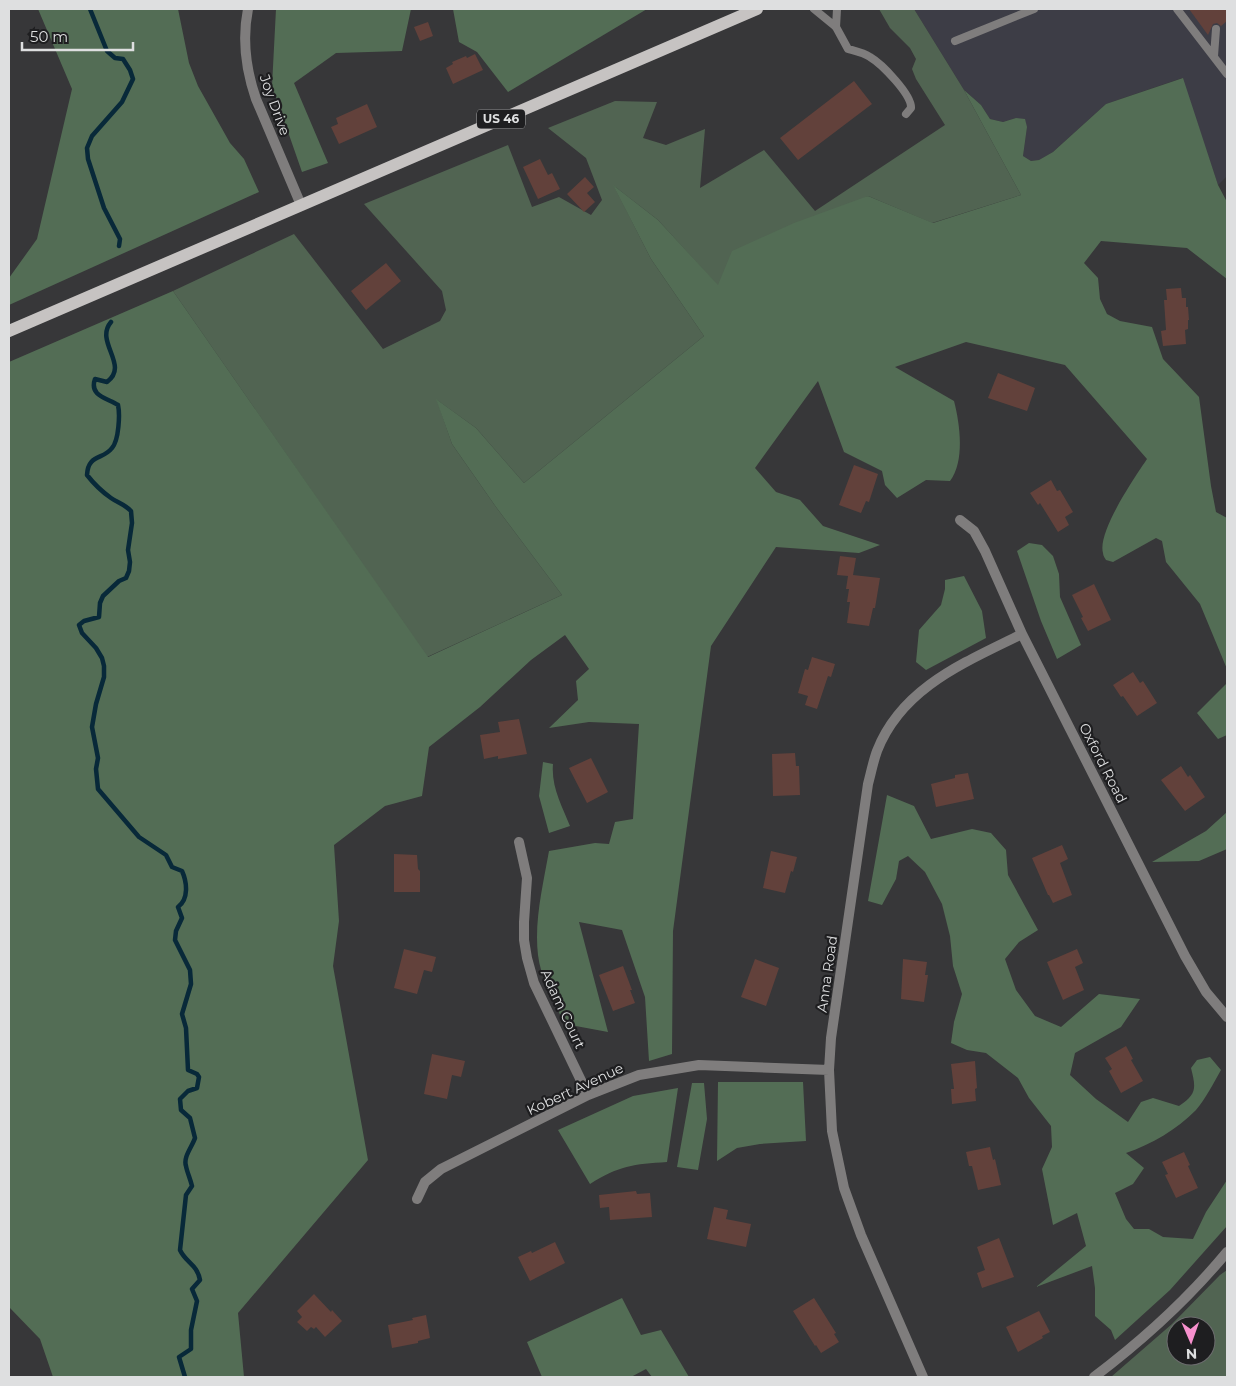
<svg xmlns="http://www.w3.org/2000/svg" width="1236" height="1386" viewBox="0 0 1236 1386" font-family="Montserrat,sans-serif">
<rect width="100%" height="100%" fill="#373739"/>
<path fill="#3d3d46" d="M 914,9 L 1227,9 L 1227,176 L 1218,185 L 1182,78 L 1106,104 L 1053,152 L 1039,160 L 1031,161 L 1023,156 L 1027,127 L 1016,118 L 1003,122 L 990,119 L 981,105 L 964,90 Z"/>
<path fill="#516452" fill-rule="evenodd" d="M 879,9 L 914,9 L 964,90 L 1021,195 L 932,223 L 868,196 L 718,286 L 658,220 L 614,186 L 651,259 L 704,336 L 524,483 L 476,428 L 437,400 L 452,444 L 496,507 L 562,595 L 427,657 L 173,291 L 294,234 L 383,349 L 440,321 L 446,310 L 442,291 L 364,204 L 508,145 L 532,207 L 559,197 L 591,215 L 602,200 L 586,158 L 548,128 L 615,101 L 657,102 L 643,138 L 666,145 L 705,129 L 700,188 L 764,150 L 815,211 L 945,125 L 916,79 L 912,69 L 916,59 L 910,48 L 890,28 Z
M 1227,1270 L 1227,1377 L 1111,1377 L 1172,1324 L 1220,1275 ZM 1176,1326 L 1206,1326 L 1206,1356 L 1176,1356 Z"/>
<path fill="#536d55" d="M 38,9 L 178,9 L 189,63 L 198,86 L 230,143 L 244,159 L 259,192 L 9,305 L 9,278 L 37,239 L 72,89 Z
M 276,9 L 411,9 L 402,51 L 336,53 L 294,83 L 328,163 L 302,172 L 272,86 Z
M 453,9 L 647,9 L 508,92 L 477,52 L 459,42 Z
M 1183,78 L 1218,185 L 1227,202 L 1227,279 L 1187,248 L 1101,241 L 1084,263 L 1098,278 L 1100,299 L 1107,314 L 1120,321 L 1152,327 L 1163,359 L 1199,397 L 1211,486 L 1216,512 L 1227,518 L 1227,669 L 1200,604 L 1166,562 L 1162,541 L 1156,538 L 1113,562 L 1106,560 C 1105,558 1103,556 1103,553 C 1097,532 1135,477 1147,459 L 1065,365 L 966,342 L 895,367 L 954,401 C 960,424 965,461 950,481 L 926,480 L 897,498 L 885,485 L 882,471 L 844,452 L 818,381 L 755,468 L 776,492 L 800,500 L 823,526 L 880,545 L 859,553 L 776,547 L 711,646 L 673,931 L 672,1054 L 649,1061 L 645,997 L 622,930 L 579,922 L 608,1032 L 565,1024 C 554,1003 541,979 538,955 C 534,921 543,885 549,851 L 595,843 L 609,844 L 615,822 L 633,819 L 639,724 L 589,722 L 549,728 L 578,700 L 576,681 L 589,669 L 565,635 L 531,660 L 480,707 L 429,747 L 422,796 L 385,806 L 334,845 L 339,921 L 333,966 L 368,1160 L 238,1313 L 244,1377 L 53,1377 L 40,1339 L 9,1307 L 9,362 L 173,291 L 428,657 L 562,595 L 496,507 L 452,444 L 436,399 L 476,428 L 524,483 L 704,336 L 651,259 L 613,185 L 658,220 L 718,285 L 732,251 L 794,223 L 868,196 L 933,223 L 1021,195 L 964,90 L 981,105 L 990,119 L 1003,122 L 1016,118 L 1025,119 L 1027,127 L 1023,156 L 1031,161 L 1039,160 L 1053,152 L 1106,104 Z
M 1029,543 L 1042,545 L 1053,556 L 1059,574 L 1060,597 L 1081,645 L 1057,659 L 1041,621 L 1017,551 Z
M 964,576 L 982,611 L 986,638 L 926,670 L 916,662 L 919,630 L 941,605 L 945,589 L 945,580 Z
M 1227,683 L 1227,735 L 1218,739 L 1197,713 Z
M 543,762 L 553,764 C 551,787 562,806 570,826 L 549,833 L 539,796 Z
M 887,795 L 914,806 L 931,839 L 972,829 L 991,833 L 1006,850 L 1008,875 L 1038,930 L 1019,942 L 1005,959 L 1016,990 L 1035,1016 L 1061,1027 L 1099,994 L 1140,999 L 1121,1027 L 1075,1053 L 1070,1075 L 1096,1099 L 1128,1122 L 1141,1102 L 1153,1098 L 1179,1106 C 1197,1094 1196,1088 1191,1068 L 1197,1060 L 1210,1057 L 1221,1070 C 1213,1084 1206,1098 1196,1110 C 1176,1130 1152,1144 1126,1153 L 1144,1168 L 1133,1184 L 1115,1193 L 1126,1219 L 1134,1229 L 1149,1229 L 1163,1237 L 1193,1239 L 1206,1212 L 1227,1180 L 1227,1226 L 1170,1290 L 1115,1340 L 1111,1330 L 1095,1316 L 1095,1288 L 1092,1266 L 1036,1287 L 1086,1246 L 1077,1213 L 1053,1225 L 1042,1169 L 1052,1147 L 1051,1126 L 1029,1098 L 1018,1078 L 986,1053 L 967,1050 L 951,1043 L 954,1022 L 962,994 L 953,966 L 950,936 L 942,904 L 925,872 L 908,856 L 899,861 L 896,879 L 882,905 L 868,901 Z
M 1227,812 L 1227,849 L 1199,861 L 1152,862 L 1206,831 Z
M 718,1082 L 803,1082 L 806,1141 L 760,1144 L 737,1148 L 717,1161 Z
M 692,1083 L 704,1083 L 707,1119 L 698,1170 L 677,1167 Z
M 678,1088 L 667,1162 C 634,1164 618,1166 590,1184 L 558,1130 L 633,1096 Z
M 622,1298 L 641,1335 L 661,1330 L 689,1377 L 652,1377 L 646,1369 L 631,1377 L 542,1377 L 527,1342 Z"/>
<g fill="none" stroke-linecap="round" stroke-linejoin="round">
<path stroke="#082939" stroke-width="4.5" d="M 90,9 L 107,51 L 115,58 L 123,59 L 130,70 L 133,79 L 122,102 L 92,136 L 87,148 L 88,159 L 104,208 L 120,239 L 119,246
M 111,322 C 94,342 130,365 107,382 L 95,379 C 89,396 107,398 118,405 C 120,414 119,440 112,448 C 103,460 88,454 87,475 C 94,484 101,491 111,498 C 118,503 124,504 131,511 L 132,523 L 128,550 L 130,562 L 129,571 L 126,578 L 119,581 L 103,596 L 100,603 L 99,617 L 84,621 L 79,625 L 82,633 L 96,648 L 102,658 L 104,666 L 104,677 L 96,704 L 92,727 L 98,758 L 96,769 L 98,789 L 139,837 L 166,855 L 172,867 L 182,871 C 187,882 189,899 178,907 L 182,918 L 176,931 L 175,940 L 190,970 L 191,984 L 182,1014 L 186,1028 L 188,1070 L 197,1074 L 199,1077 L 197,1088 L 188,1091 L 180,1099 L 181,1110 L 190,1118 L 195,1138 C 192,1147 183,1157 186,1166 C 187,1172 190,1178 192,1186 L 186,1195 L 180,1250 C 186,1263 197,1264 200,1280 L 192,1289 L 197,1301 L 191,1330 L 191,1349 L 179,1357 L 185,1377"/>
</g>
<path fill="#62413b" d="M 1189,9 L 1227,9 L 1227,21 L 1221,26 L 1217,23 L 1213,24 L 1208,35 Z
M 428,22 L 433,36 L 420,41 L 414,27 Z
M 475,54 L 483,70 L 453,84 L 446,68 L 453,64 L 452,62 L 466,56 L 467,58 Z
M 854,81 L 872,104 L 798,160 L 780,138 Z
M 367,104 L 377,127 L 339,144 L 331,127 L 338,124 L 336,118 Z
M 540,159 L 548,175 L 552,173 L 560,189 L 538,199 L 523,167 Z
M 585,177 L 594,187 L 587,193 L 595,202 L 584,212 L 567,194 Z
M 386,263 L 401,281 L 366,310 L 351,291 Z
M 1181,288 L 1182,298 L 1186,298 L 1186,307 L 1188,307 L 1189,320 L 1188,320 L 1188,329 L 1185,330 L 1186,344 L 1163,346 L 1161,331 L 1166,330 L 1164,300 L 1167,300 L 1166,289 Z
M 998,373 L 1035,388 L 1027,411 L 988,398 Z
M 854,465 L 878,474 L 869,502 L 866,501 L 861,513 L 839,505 Z
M 1051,480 L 1057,491 L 1060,490 L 1073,512 L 1065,517 L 1069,525 L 1058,532 L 1040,503 L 1038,505 L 1030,493 Z
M 840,556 L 856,558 L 853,575 L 880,578 L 875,608 L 873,608 L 869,626 L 847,623 L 850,602 L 847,602 L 849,589 L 846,589 L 848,576 L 837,575 Z
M 1094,584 L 1111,620 L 1088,631 L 1081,618 L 1083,617 L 1072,595 Z
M 812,657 L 835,664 L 831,677 L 828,676 L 817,709 L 805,705 L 808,696 L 798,693 L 805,669 L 808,670 Z
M 1133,672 L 1140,683 L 1143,681 L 1157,703 L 1137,716 L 1123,696 L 1121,697 L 1113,685 Z
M 519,719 L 527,754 L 498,759 L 498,756 L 484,759 L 480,735 L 500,732 L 498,722 Z
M 795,753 L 796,766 L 799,766 L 800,795 L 773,796 L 772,754 Z
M 591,758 L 608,792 L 587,803 L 569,768 Z
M 1181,766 L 1188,777 L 1190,775 L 1205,797 L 1185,811 L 1161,780 Z
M 968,773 L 974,799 L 936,807 L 931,784 L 955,778 L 955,775 Z
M 1062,845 L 1068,859 L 1060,863 L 1072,895 L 1053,903 L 1049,895 L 1048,895 L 1032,858 Z
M 771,851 L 797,857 L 793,872 L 791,871 L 785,893 L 763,888 Z
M 394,854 L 417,855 L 418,869 L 420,871 L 420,892 L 394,892 Z
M 404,949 L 436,957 L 432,972 L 424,970 L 417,994 L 394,988 Z
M 1077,949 L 1083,963 L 1075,967 L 1084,990 L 1063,1000 L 1047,962 Z
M 755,959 L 779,968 L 766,1006 L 741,997 Z
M 903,959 L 927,962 L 925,975 L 928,975 L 924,1002 L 901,999 Z
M 623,966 L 632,990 L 630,990 L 635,1003 L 613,1011 L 599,975 Z
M 1126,1046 L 1133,1059 L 1131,1060 L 1143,1081 L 1121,1093 L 1109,1071 L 1112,1069 L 1105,1058 Z
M 432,1054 L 465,1061 L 461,1077 L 452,1075 L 447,1099 L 424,1094 Z
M 975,1061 L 977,1088 L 975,1089 L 976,1101 L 952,1104 L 951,1089 L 954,1089 L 951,1064 Z
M 990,1147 L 993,1160 L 995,1159 L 1001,1185 L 978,1190 L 972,1166 L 969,1166 L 966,1152 Z
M 1184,1152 L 1190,1165 L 1188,1166 L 1198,1188 L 1176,1198 L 1165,1175 L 1168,1174 L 1162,1162 Z
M 636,1191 L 637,1194 L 650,1193 L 652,1217 L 610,1220 L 609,1207 L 600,1208 L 599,1195 Z
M 714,1207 L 728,1210 L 726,1219 L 751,1224 L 746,1247 L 707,1239 Z
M 999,1238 L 1014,1277 L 982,1288 L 977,1273 L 985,1270 L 977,1247 Z
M 555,1242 L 565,1263 L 530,1281 L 518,1257 L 531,1251 L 532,1253 Z
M 314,1294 L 331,1312 L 332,1310 L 342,1321 L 325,1337 L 316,1327 L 314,1329 L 311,1327 L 307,1331 L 297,1322 L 302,1317 L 297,1311 Z
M 814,1298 L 836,1333 L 834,1334 L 839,1342 L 821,1353 L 816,1345 L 815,1346 L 793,1311 Z
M 1039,1311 L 1050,1332 L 1042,1336 L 1043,1338 L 1018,1352 L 1006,1327 Z
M 426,1315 L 430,1338 L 418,1341 L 418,1343 L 392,1348 L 388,1325 L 413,1320 L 412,1318 Z"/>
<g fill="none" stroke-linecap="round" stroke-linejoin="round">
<path stroke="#7f7d7d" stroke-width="8" d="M 814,9 L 836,27 L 848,49 C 855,51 864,53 870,57 C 882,64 912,95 911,108 L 906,114
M 1177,9 L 1227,74
M 836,27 L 837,9
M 955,41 L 1034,9
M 1214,56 L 1216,29"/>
<path stroke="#7f7d7d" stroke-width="10" d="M 248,9 C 242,39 246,70 256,99 L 301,205
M 960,520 L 974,531 L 985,551 L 1022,634 L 1185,956 L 1206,992 L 1227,1017
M 519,842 L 527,878 L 524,922 L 524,940 L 527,958 L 534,983 L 588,1095
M 417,1199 L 425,1182 L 441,1169 L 588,1095 L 639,1075 L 699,1065 L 829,1070
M 923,1377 L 861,1235 L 844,1188 L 832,1131 L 829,1070 L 831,1038 L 868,784 C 871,773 873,762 877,751 C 902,687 966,662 1022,634"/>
<path stroke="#7f7d7d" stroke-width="10" d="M 1094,1377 C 1143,1340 1188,1299 1227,1252"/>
<path stroke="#c6c3c2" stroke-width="12" d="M 9,331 L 757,9"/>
</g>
<g text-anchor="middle" stroke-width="4.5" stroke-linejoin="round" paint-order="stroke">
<rect fill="#1e1e20" stroke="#a4a5a6" stroke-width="1" x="477" y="109.5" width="48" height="19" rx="4"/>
<g font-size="12" font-weight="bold" fill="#dedfe0">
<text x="501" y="123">US 46</text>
</g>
<g font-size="14" fill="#dedfe0" stroke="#1e1e20">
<text transform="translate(275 105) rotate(70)" y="5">Joy Drive</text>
<text transform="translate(1103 763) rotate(63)" y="5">Oxford Road</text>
<text transform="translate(827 974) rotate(-82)" y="5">Anna Road</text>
<text transform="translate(563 1009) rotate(65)" y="5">Adam Court</text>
<text transform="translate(575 1089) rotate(-25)" y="5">Kobert Avenue</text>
</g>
</g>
<rect width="1236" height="1386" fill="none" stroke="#dedfe0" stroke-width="20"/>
<g transform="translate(1191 1341) rotate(178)"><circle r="24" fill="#1e1e20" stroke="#6b6b6d"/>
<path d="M0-4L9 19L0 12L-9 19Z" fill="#f790cd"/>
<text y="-8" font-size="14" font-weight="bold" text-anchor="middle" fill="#dedfe0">N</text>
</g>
<path d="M22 42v8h111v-8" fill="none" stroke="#dedfe0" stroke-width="2.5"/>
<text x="30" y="42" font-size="15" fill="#dedfe0" stroke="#1e1e20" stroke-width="4" paint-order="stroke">50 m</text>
</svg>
